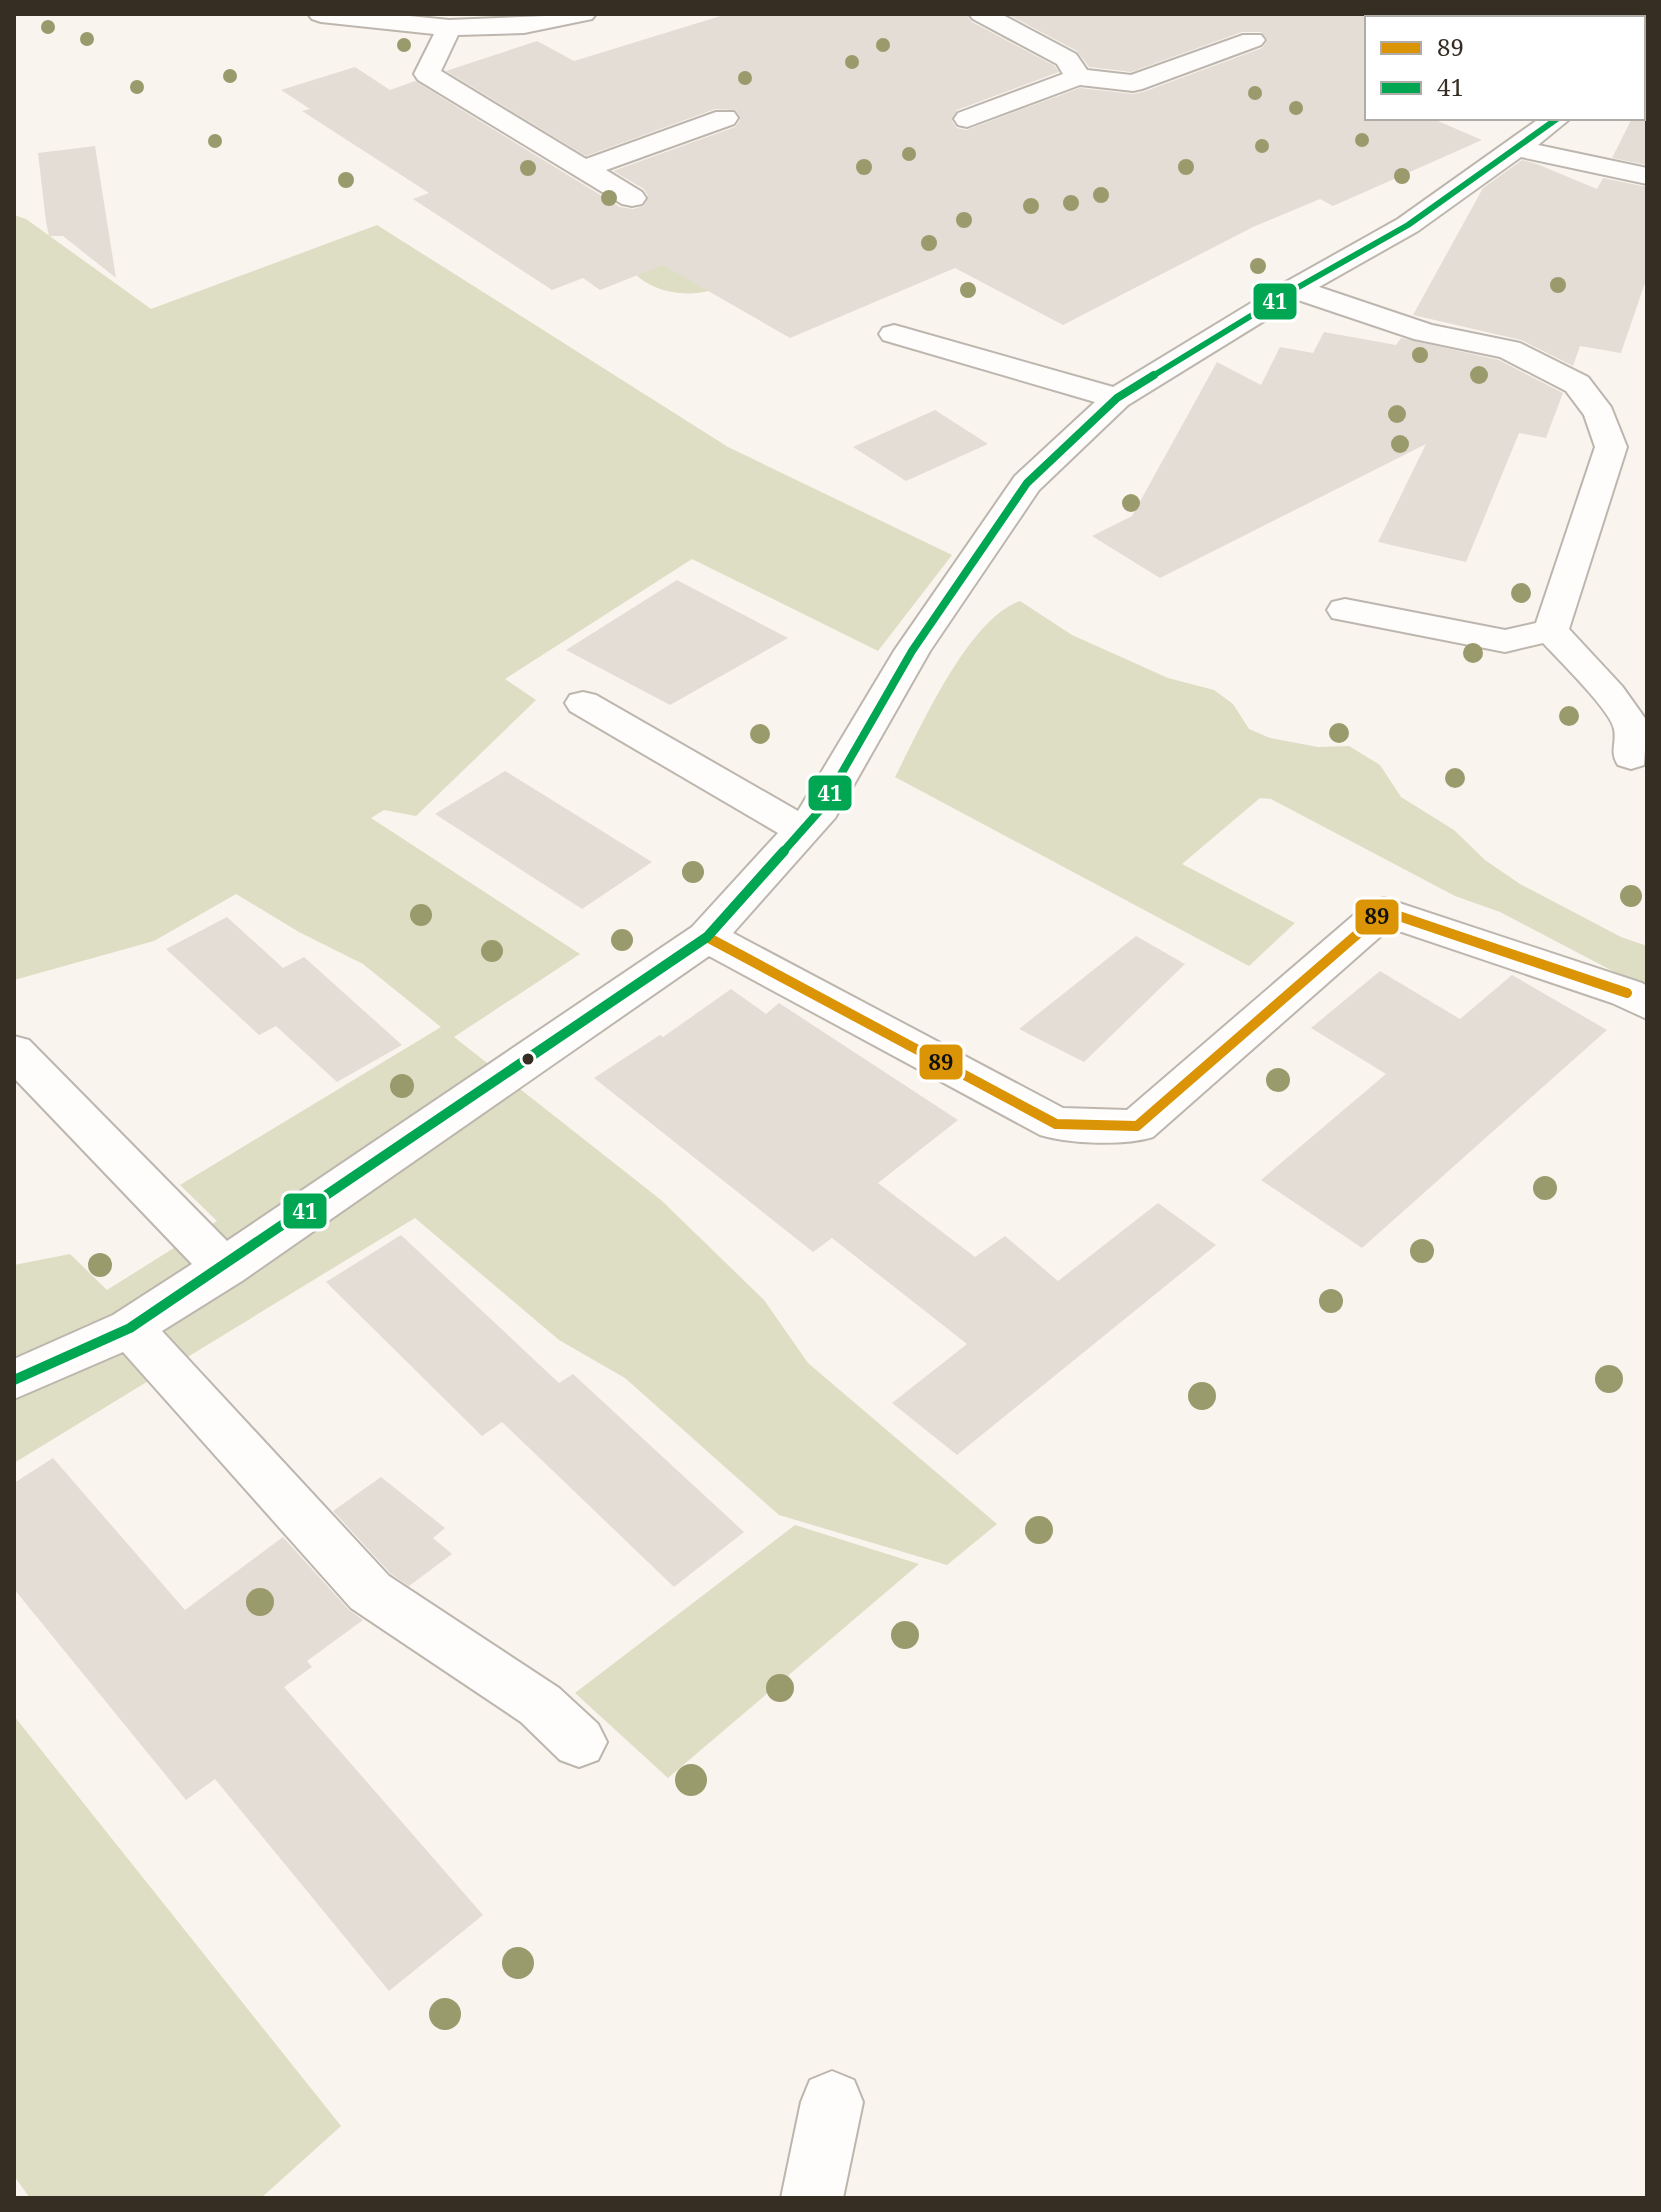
<svg xmlns="http://www.w3.org/2000/svg" width="1661" height="2212" viewBox="0 0 1661 2212" font-family="'Noto Serif',serif">
<rect width="100%" height="100%" fill="#faf4ee"/>
<path fill="#dddec3" d="M 14,215 L 26,219 L 151,309 L 377,225 L 728,447 L 952,555 L 878,651 L 692,559 L 505,679 L 536,700 L 416,816 L 384,810 L 371,818 L 580,954 L 454,1037 L 661,1200 L 764,1300 L 808,1363 L 997,1524 L 947,1565 L 779,1515 L 625,1378 L 559,1340 L 415,1218 L 14,1463 L 14,1265 L 70,1254 L 107,1290 L 217,1221 L 180,1185 L 441,1027 L 363,964 L 299,932 L 236,894 L 154,941 L 14,980 Z
M 679,245 L 709,291 C 681,298 643,290 627,264 Z
M 1020,601 L 1072,635 L 1168,678 L 1214,690 L 1233,704 L 1249,729 L 1270,738 L 1318,747 L 1349,746 L 1380,765 L 1401,797 L 1454,830 L 1485,860 L 1520,884 L 1621,937 L 1647,946 L 1647,989 L 1500,912 L 1455,896 L 1271,799 L 1260,798 L 1182,864 L 1295,923 L 1249,966 L 895,777 C 921,728 967,620 1020,601 Z
M 795,1525 L 919,1564 L 668,1778 L 575,1693 Z
M 14,1716 L 341,2126 L 261,2198 L 30,2198 L 14,2176 Z"/>
<path fill="#e3ddd5" d="M 727,14 L 966,14 L 972,22 L 1055,66 L 1059,72 L 957,110 L 952,121 L 957,128 L 966,130 L 1080,88 L 1133,94 L 1143,92 L 1262,48 L 1268,40 L 1261,32 L 1242,32 L 1131,72 L 1089,67 L 1077,51 L 1007,14 L 1410,14 L 1420,18 L 1367,18 L 1367,118 L 1431,118 L 1482,140 L 1333,206 L 1320,199 L 1253,227 L 1063,325 L 955,268 L 790,338 L 663,265 L 600,290 L 583,278 L 552,290 L 413,199 L 429,193 L 302,111 L 310,109 L 281,90 L 355,67 L 390,90 L 415,81 L 620,207 L 633,209 L 644,206 L 648,196 L 644,189 L 613,171 L 735,127 L 740,120 L 736,110 L 715,109 L 586,156 L 446,71 L 537,41 L 574,61 Z
M 1647,87 L 1647,165 L 1612,158 L 1632,118 L 1643,118 L 1643,95 Z
M 95,146 L 116,278 L 63,236 L 49,236 L 46,222 L 38,153 Z
M 1522,160 L 1537,164 L 1597,189 L 1603,178 L 1647,187 L 1647,277 L 1621,353 L 1580,346 L 1573,366 L 1521,340 L 1413,315 L 1483,188 Z
M 1324,332 L 1396,345 L 1401,338 L 1499,360 L 1563,393 L 1546,438 L 1519,433 L 1466,562 L 1378,542 L 1426,444 L 1160,578 L 1092,536 L 1132,516 L 1217,362 L 1261,385 L 1280,347 L 1313,353 Z
M 935,410 L 988,444 L 906,481 L 853,447 Z
M 677,580 L 788,638 L 670,705 L 566,650 Z
M 505,771 L 652,862 L 582,909 L 435,814 Z
M 227,917 L 283,968 L 304,957 L 402,1045 L 337,1082 L 276,1026 L 259,1035 L 166,949 Z
M 1136,936 L 1185,964 L 1084,1062 L 1019,1029 Z
M 1380,971 L 1460,1019 L 1512,975 L 1607,1030 L 1362,1248 L 1261,1180 L 1386,1074 L 1311,1028 Z
M 731,989 L 766,1014 L 779,1003 L 958,1120 L 878,1183 L 975,1257 L 1005,1236 L 1058,1281 L 1158,1203 L 1216,1245 L 957,1455 L 892,1403 L 967,1344 L 832,1238 L 813,1252 L 594,1078 L 660,1035 L 663,1037 Z
M 401,1235 L 559,1383 L 573,1374 L 744,1532 L 674,1587 L 502,1422 L 482,1436 L 326,1282 Z
M 53,1458 L 185,1610 L 283,1537 L 349,1610 L 363,1620 L 307,1661 L 312,1667 L 284,1687 L 483,1915 L 389,1991 L 215,1779 L 186,1800 L 14,1589 L 14,1483 Z
M 381,1477 L 445,1528 L 433,1538 L 452,1554 L 409,1586 L 391,1574 L 333,1511 Z"/>
<g fill="none" stroke-linecap="round" stroke-linejoin="round">
<defs>
<path id="minor" d="M 308,14 L 390,14 L 449,20 L 596,14 L 592,19 L 524,33 L 458,35 L 441,71 L 586,159 L 716,112 L 734,112 L 738,118 L 734,124 L 606,170 L 642,192 L 646,198 L 642,204 L 632,206 L 622,204 L 418,80 L 414,74 L 434,34 L 321,22 L 312,19 Z
M 969,14 L 1001,14 L 1076,54 L 1087,70 L 1131,75 L 1243,35 L 1261,35 L 1265,40 L 1261,45 L 1142,89 L 1133,91 L 1080,85 L 967,127 L 958,125 L 954,119 L 958,113 L 1063,74 L 1057,64 L 973,19 Z
M 1609,14 L 1635,14 L 1633,18 L 1607,18 Z
M 1643,33 L 1647,33 L 1647,49 L 1643,49 Z
M 1540,118 L 1571,118 L 1538,145 L 1647,168 L 1647,184 L 1521,157 L 1418,231 L 1319,287 L 1432,325 L 1520,343 L 1588,377 L 1611,407 L 1627,447 L 1569,629 L 1622,686 L 1647,721 L 1644,765 L 1631,769 L 1618,765 C 1609,752 1617,743 1614,729 C 1611,711 1558,659 1543,643 L 1505,652 L 1332,618 L 1327,610 L 1332,602 L 1345,599 L 1505,630 L 1536,623 L 1595,447 L 1584,415 L 1566,391 L 1500,357 L 1414,339 L 1298,300 L 1128,405 L 1039,490 L 930,651 L 835,818 L 733,933 L 1063,1108 L 1127,1110 L 1370,901 L 1384,898 L 1642,983 L 1647,986 L 1647,1019 L 1612,1003 L 1390,928 L 1153,1137 C 1124,1146 1070,1144 1040,1135 L 709,956 L 242,1281 L 162,1331 L 389,1576 L 559,1688 L 598,1724 L 607,1742 L 598,1760 L 579,1767 L 560,1760 L 521,1722 L 351,1608 L 123,1352 L 14,1399 L 14,1359 L 113,1315 L 192,1264 L 14,1078 L 14,1036 L 29,1040 L 227,1241 L 692,927 L 778,833 L 570,711 L 565,703 L 570,695 L 583,692 L 596,695 L 798,811 L 894,651 L 1015,476 L 1095,402 L 883,340 L 879,334 L 883,328 L 894,325 L 905,328 L 1113,387 L 1284,283 L 1398,219 Z
M 832,2071 L 854,2080 L 863,2102 L 843,2198 L 781,2198 L 801,2102 L 810,2080 Z"/>
</defs>
<use href="#minor" stroke="#bdb6ae" stroke-width="4"/>
<use href="#minor" fill="#fefdfc" fill-rule="evenodd"/>
<defs>
<path id="bus-1" d="M 707,937 L 1056,1124 L 1137,1126 L 1384,911 L 1627,993"/>
<path id="bus-2-far2" d="M 1151,377 L 1295,289 L 1408,225 L 1558,118"/>
<path id="bus-2-far1" d="M 782,853 L 821,809 L 912,651 L 1027,483 L 1117,398 L 1154,375"/>
<path id="bus-2" d="M 14,1380 L 130,1328 L 707,937 L 784,851"/>
</defs>
<use href="#bus-1" stroke="#fff" stroke-width="16"/>
<use href="#bus-2-far2" stroke="#fff" stroke-width="10"/>
<use href="#bus-2-far1" stroke="#fff" stroke-width="13"/>
<use href="#bus-2" stroke="#fff" stroke-width="16"/>
<use href="#bus-1" stroke="#da9405" stroke-width="10"/>
<use href="#bus-2-far2" stroke="#00a651" stroke-width="6"/>
<use href="#bus-2-far1" stroke="#00a651" stroke-width="8"/>
<use href="#bus-2" stroke="#00a651" stroke-width="10"/>
</g>
<g fill="#9a9b6d">
<circle cx="48" cy="27" r="7"/>
<circle cx="87" cy="39" r="7"/>
<circle cx="404" cy="45" r="7"/>
<circle cx="883" cy="45" r="7"/>
<circle cx="852" cy="62" r="7"/>
<circle cx="230" cy="76" r="7"/>
<circle cx="745" cy="78" r="7"/>
<circle cx="137" cy="87" r="7"/>
<circle cx="1255" cy="93" r="7"/>
<circle cx="1296" cy="108" r="7"/>
<circle cx="1362" cy="140" r="7"/>
<circle cx="215" cy="141" r="7"/>
<circle cx="1262" cy="146" r="7"/>
<circle cx="909" cy="154" r="7"/>
<circle cx="864" cy="167" r="8"/>
<circle cx="1186" cy="167" r="8"/>
<circle cx="528" cy="168" r="8"/>
<circle cx="1402" cy="176" r="8"/>
<circle cx="346" cy="180" r="8"/>
<circle cx="1101" cy="195" r="8"/>
<circle cx="609" cy="198" r="8"/>
<circle cx="1071" cy="203" r="8"/>
<circle cx="1031" cy="206" r="8"/>
<circle cx="964" cy="220" r="8"/>
<circle cx="929" cy="243" r="8"/>
<circle cx="1258" cy="266" r="8"/>
<circle cx="1558" cy="285" r="8"/>
<circle cx="968" cy="290" r="8"/>
<circle cx="1420" cy="355" r="8"/>
<circle cx="1479" cy="375" r="9"/>
<circle cx="1397" cy="414" r="9"/>
<circle cx="1400" cy="444" r="9"/>
<circle cx="1131" cy="503" r="9"/>
<circle cx="1521" cy="593" r="10"/>
<circle cx="1473" cy="653" r="10"/>
<circle cx="1569" cy="716" r="10"/>
<circle cx="1339" cy="733" r="10"/>
<circle cx="760" cy="734" r="10"/>
<circle cx="1455" cy="778" r="10"/>
<circle cx="693" cy="872" r="11"/>
<circle cx="1631" cy="896" r="11"/>
<circle cx="421" cy="915" r="11"/>
<circle cx="622" cy="940" r="11"/>
<circle cx="492" cy="951" r="11"/>
<circle cx="1278" cy="1080" r="12"/>
<circle cx="402" cy="1086" r="12"/>
<circle cx="1545" cy="1188" r="12"/>
<circle cx="1422" cy="1251" r="12"/>
<circle cx="100" cy="1265" r="12"/>
<circle cx="1331" cy="1301" r="12"/>
<circle cx="1609" cy="1379" r="14"/>
<circle cx="1202" cy="1396" r="14"/>
<circle cx="1039" cy="1530" r="14"/>
<circle cx="260" cy="1602" r="14"/>
<circle cx="905" cy="1635" r="14"/>
<circle cx="780" cy="1688" r="14"/>
<circle cx="691" cy="1780" r="16"/>
<circle cx="518" cy="1963" r="16"/>
<circle cx="445" cy="2014" r="16"/>
</g>
<circle fill="#362e23" stroke="#fff" stroke-width="3" cx="528" cy="1059" r="7"/>
<g stroke="#fff" stroke-width="3">
<rect x="1252" y="282" width="46" height="39" rx="8" fill="#00a651"/>
<rect x="807" y="774" width="46" height="38" rx="8" fill="#00a651"/>
<rect x="1354" y="898" width="46" height="38" rx="8" fill="#da9405"/>
<rect x="918" y="1043" width="46" height="38" rx="8" fill="#da9405"/>
<rect x="282" y="1192" width="46" height="38" rx="8" fill="#00a651"/>
</g>
<g font-size="22" text-anchor="middle" font-weight="bold" fill="#fff">
<text x="1275" y="309">41</text>
<text x="830" y="801">41</text>
<text x="305" y="1219">41</text>
</g>
<g font-size="22" text-anchor="middle" font-weight="bold" fill="#111">
<text x="1377" y="924">89</text>
<text x="941" y="1070">89</text>
</g>
<rect width="1661" height="2212" fill="none" stroke="#362e23" stroke-width="32"/>
<rect x="1365" y="16" width="280" height="104" fill="#ffffff" stroke="#afaba7" stroke-width="2"/>
<rect x="1381" y="42" width="40" height="12" fill="#da9405" stroke="#afaba7" stroke-width="2"/>
<text x="1437" y="56" font-size="24" fill="#362e23">89</text>
<rect x="1381" y="82" width="40" height="12" fill="#00a651" stroke="#afaba7" stroke-width="2"/>
<text x="1437" y="96" font-size="24" fill="#362e23">41</text>
</svg>
